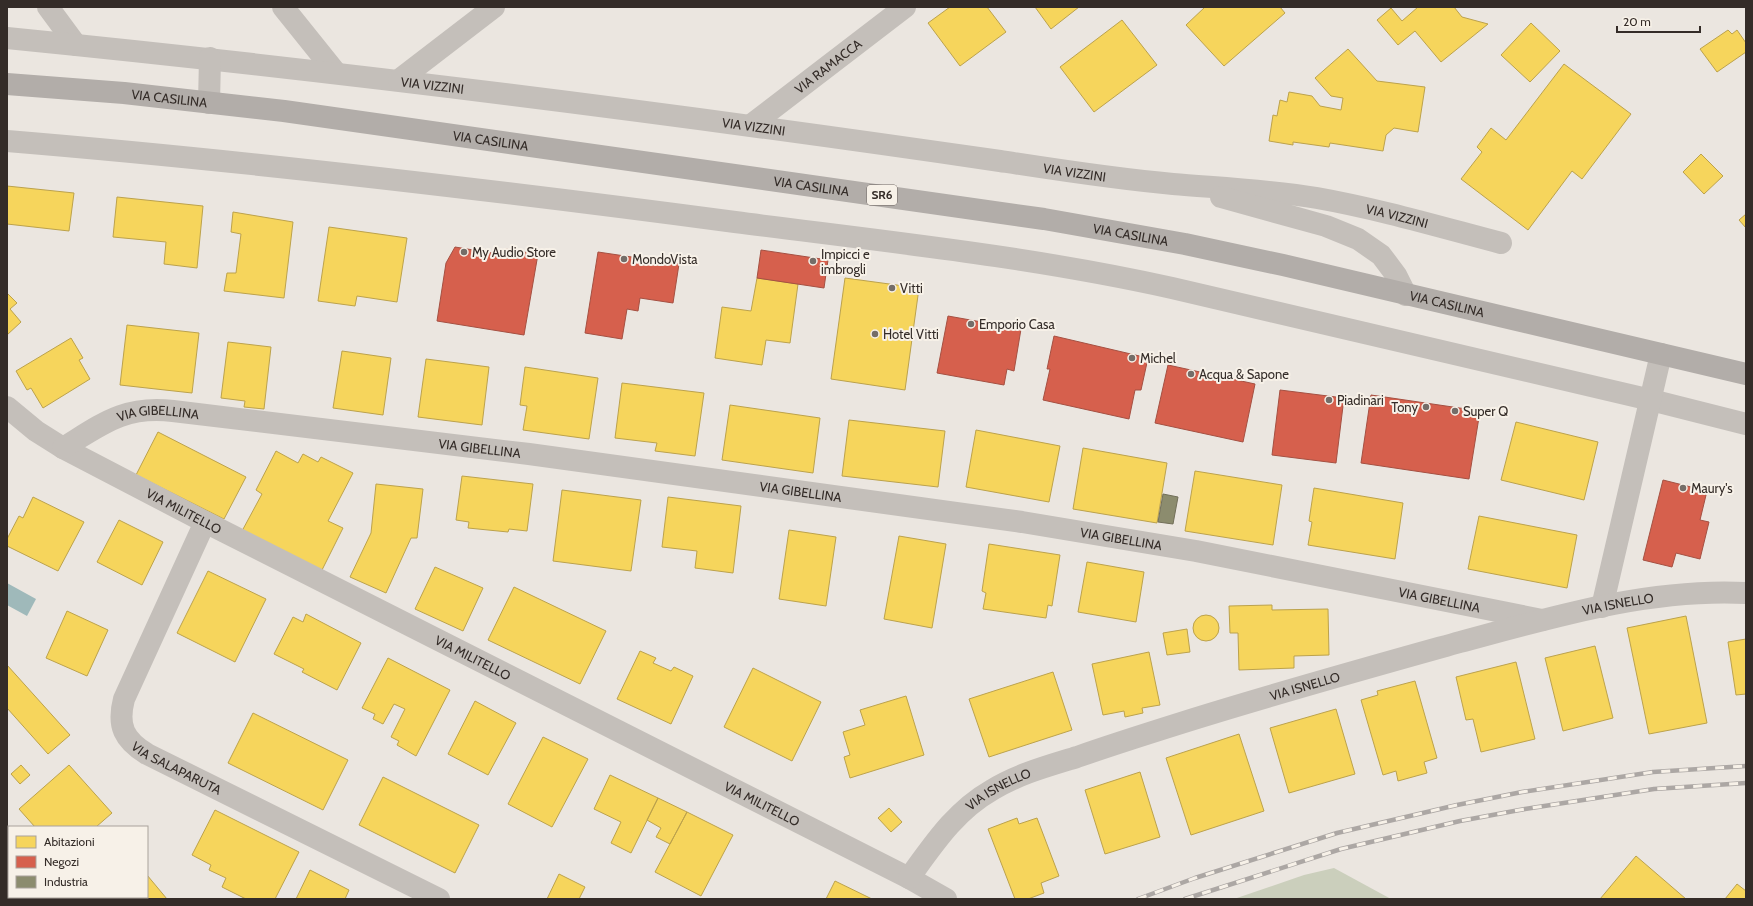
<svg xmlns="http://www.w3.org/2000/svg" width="1753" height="906" viewBox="0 0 1753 906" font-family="Cabin,sans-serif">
<rect width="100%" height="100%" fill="#ebe6e0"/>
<path fill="#cbcfbc" d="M 1334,868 L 1391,899 L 1234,899 L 1304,875 Z"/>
<path fill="#9fb9ba" d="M 7,583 L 36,599 L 27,616 L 7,605 Z"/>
<path fill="#f6d55c" stroke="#bca24c" d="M 950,7 L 987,7 L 1006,32 L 960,66 L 928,23 Z
M 1035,7 L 1079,7 L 1051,29 Z
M 1205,7 L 1280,7 L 1285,13 L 1224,66 L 1186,25 Z
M 1418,7 L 1454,7 L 1462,17 L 1488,24 L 1441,62 L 1415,31 L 1398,45 L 1377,20 L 1391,8 L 1402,21 Z
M 1122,20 L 1157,65 L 1094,112 L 1060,67 Z
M 1531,23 L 1560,51 L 1530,82 L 1501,55 Z
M 1728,30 L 1732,34 L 1737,30 L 1746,43 L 1746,52 L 1717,72 L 1700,49 Z
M 1348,49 L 1377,81 L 1425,87 L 1418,132 L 1394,128 L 1386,135 L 1383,151 L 1330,143 L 1329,147 L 1293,142 L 1293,145 L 1269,141 L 1273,115 L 1277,116 L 1280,100 L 1287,102 L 1289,92 L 1312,96 L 1320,106 L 1341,110 L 1343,98 L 1331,96 L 1315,78 Z
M 1564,64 L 1631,114 L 1582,179 L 1572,171 L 1528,230 L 1461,179 L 1482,152 L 1477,147 L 1491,128 L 1506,140 Z
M 1701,154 L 1723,176 L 1704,194 L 1683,172 Z
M 7,186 L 74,193 L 69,231 L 7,224 Z
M 117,197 L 203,206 L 197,268 L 164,264 L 166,242 L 113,237 Z
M 233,212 L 293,222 L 284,298 L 224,291 L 227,273 L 236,273 L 241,234 L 231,232 Z
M 1746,214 L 1746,228 L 1739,220 Z
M 329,227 L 407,238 L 397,302 L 357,296 L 355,306 L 318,301 Z
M 757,278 L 798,284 L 790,343 L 766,340 L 762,365 L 715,358 L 722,307 L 751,311 Z
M 845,278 L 919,288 L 905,390 L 831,379 Z
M 7,293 L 17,303 L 10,309 L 21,322 L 7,335 Z
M 127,325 L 199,333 L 192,393 L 120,385 Z
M 71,338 L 83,358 L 79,360 L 90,379 L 43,408 L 31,388 L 27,390 L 16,371 Z
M 228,342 L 271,347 L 264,409 L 244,407 L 245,401 L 221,398 Z
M 342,351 L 391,358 L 383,415 L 333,408 Z
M 426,359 L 489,367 L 482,425 L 418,417 Z
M 525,367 L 598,378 L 589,439 L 523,430 L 527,406 L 520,405 Z
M 622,383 L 704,393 L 695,456 L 655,451 L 657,443 L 615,438 Z
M 730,405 L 820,418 L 813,473 L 722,460 Z
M 849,420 L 945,431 L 938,487 L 842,476 Z
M 1516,422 L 1598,442 L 1584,500 L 1501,480 Z
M 976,430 L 1060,446 L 1049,502 L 966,487 Z
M 158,432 L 246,477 L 224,519 L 136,475 Z
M 1083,448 L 1167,463 L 1157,523 L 1073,509 Z
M 276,451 L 298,463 L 303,454 L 318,462 L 321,457 L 353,473 L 328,521 L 343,528 L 321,572 L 242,531 L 262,494 L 256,490 Z
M 1195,471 L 1282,485 L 1273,545 L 1185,531 Z
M 462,476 L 533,484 L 527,531 L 509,529 L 508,532 L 468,528 L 469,522 L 456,520 Z
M 376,484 L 423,489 L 417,538 L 411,538 L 386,593 L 350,577 L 371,533 Z
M 1314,488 L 1403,503 L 1395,559 L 1308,545 L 1312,522 L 1309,521 Z
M 562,490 L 641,500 L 631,571 L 553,561 Z
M 33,497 L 84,522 L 58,571 L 7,546 L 7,539 L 19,516 L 23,518 Z
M 668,497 L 741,506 L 733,573 L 695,568 L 697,551 L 662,547 Z
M 1479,516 L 1577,535 L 1567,588 L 1468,569 Z
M 119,520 L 163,542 L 142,585 L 97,562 Z
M 789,530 L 836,537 L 826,606 L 779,599 Z
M 899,536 L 946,544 L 932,628 L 884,619 Z
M 989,544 L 1060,555 L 1052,606 L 1048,605 L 1046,618 L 983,609 L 986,593 L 982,591 Z
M 1087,562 L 1144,572 L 1136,622 L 1078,612 Z
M 435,567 L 483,588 L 463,631 L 415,609 Z
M 208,571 L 266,599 L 235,662 L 177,633 Z
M 514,587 L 606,631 L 580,684 L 488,640 Z
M 1272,605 L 1272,610 L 1328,609 L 1329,655 L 1294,656 L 1294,668 L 1239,670 L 1238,633 L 1230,633 L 1229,606 Z
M 67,611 L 108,630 L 87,676 L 46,658 Z
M 306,614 L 361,643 L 337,690 L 302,672 L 304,669 L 274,654 L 293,617 L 303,622 Z
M1193 628a13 13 0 1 1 26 0a13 13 0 1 1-26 0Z
M 1686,616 L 1707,723 L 1649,734 L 1627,628 Z
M 1187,629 L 1190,652 L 1167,655 L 1163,633 Z
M 1746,639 L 1746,694 L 1736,695 L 1728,642 Z
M 1595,646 L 1613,718 L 1563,731 L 1545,658 Z
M 640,651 L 656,658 L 653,663 L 671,671 L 674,667 L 693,676 L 671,724 L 617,699 Z
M 1149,652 L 1160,705 L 1142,708 L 1143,713 L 1125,717 L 1124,711 L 1103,715 L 1092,664 Z
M 388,658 L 450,690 L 416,756 L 397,745 L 399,741 L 391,737 L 405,709 L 394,704 L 383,724 L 373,719 L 375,714 L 362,708 Z
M 1516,662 L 1535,739 L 1481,752 L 1473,719 L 1466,720 L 1456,677 Z
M 7,665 L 70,735 L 48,754 L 7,708 Z
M 753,668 L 821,702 L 792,761 L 724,727 Z
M 1053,672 L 1072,730 L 989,757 L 969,699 Z
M 1415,681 L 1437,758 L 1424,762 L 1427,773 L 1398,781 L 1396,771 L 1383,775 L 1361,700 L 1378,695 L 1377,691 Z
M 906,696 L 924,755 L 850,778 L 844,757 L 850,755 L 843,732 L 865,725 L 860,710 Z
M 475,701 L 516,723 L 488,775 L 448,754 Z
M 1336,709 L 1355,774 L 1289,793 L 1270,728 Z
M 253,713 L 348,760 L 323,810 L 228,763 Z
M 1239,734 L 1264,811 L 1191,835 L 1166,758 Z
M 543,737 L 588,759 L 552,827 L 508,804 Z
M 21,765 L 30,775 L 20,784 L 11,774 Z
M 69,765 L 112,813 L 96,827 L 35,827 L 19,809 Z
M 1140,772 L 1160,837 L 1105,854 L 1085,790 Z
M 610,775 L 658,798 L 631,853 L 611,843 L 621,822 L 594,809 Z
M 383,777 L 479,825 L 455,873 L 359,825 Z
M 658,798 L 687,812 L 670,844 L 656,837 L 661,828 L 647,820 Z
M 889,808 L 902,822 L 891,832 L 878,818 Z
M 215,810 L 299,852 L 275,899 L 246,899 L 222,887 L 226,878 L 209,870 L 211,865 L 192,855 Z
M 687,812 L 733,835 L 701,896 L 655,872 Z
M 1017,818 L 1019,824 L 1037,818 L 1059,876 L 1041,883 L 1044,893 L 1028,899 L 1015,899 L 988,829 Z
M 1636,856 L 1686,899 L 1600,899 Z
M 310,870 L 349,890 L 345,899 L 296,899 Z
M 559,874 L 585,887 L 579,899 L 547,899 Z
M 147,875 L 167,899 L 79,899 L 82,897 L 147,897 Z
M 835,881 L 872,899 L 826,899 Z
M 1737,884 L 1746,891 L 1746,899 L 1725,899 Z"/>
<path fill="#d6604d" stroke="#a55042" d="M 455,247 L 504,255 L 505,249 L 538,254 L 524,335 L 437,321 L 446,263 Z
M 761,250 L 828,260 L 824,288 L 757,278 Z
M 598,252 L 679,264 L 673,303 L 640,298 L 638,311 L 627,309 L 622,339 L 585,333 Z
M 948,316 L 1021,329 L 1014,371 L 1007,369 L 1004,385 L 937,373 Z
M 1054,336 L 1148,358 L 1141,390 L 1135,390 L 1129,419 L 1043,400 L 1050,369 L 1047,369 Z
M 1168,365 L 1255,384 L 1243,442 L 1155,423 Z
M 1280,390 L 1344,398 L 1336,463 L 1272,455 Z
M 1371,395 L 1480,411 L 1469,479 L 1361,463 Z
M 1663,480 L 1707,491 L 1700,520 L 1709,522 L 1700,559 L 1676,553 L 1672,567 L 1643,560 Z"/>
<path fill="#8c8c6e" stroke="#726f59" d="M 1163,494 L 1178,497 L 1173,524 L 1158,522 Z"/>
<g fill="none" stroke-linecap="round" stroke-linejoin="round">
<g stroke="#c4bfba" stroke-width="22">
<path d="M 48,7 L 76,45"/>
<path d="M 283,7 L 336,73"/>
<path id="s1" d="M 7,38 C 339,71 670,113 1000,161 C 1058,170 1115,179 1173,184 C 1221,188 1269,190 1317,198 C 1379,209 1440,227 1501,243"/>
<path d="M 399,80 L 494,7"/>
<path d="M 209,103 L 210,58"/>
<path id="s2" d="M 751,125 L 905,7"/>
<path d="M 7,141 C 250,161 493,190 735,222 C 881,241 1028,256 1172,288 L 1651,400 L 1746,424"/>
<path d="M 1221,197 L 1326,226 L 1358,239 L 1381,255 L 1396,275 L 1406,295"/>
<path id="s3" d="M 7,407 L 36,431 L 63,448 L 205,522 L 909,878 L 946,899"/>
<path id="s4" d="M 63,448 C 102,424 125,405 173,411 L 529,454 L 1022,522 L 1196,551 L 1542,620"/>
<path id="s5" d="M 205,522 L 124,699 C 117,726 124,740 147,754 L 439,899"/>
<path d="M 1602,607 L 1661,354"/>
<path id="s6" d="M 909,878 C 933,845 955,811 992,790 C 1018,774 1048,766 1077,757 C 1111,745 1146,734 1181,723 C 1273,694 1367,668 1460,642 C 1553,617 1649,588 1746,593"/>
</g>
<path stroke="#b2ada9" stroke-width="22" id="s7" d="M 7,84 L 124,93 L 284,111 L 1044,219 L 1185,244 L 1283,265 L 1746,374"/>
<defs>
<path id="rail" d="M 1138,899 L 1195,878 L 1337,833 L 1457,805 L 1522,792 L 1653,772 L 1746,766
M 1185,899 L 1341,849 L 1460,821 L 1525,809 L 1654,789 L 1746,783"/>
</defs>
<use href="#rail" stroke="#aca7a4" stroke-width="4.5"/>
<use href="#rail" stroke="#f7f1e8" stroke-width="3" stroke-dasharray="9" stroke-linecap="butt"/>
</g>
<g fill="#746d68" stroke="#f7f1e8" stroke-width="1.5">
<circle cx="464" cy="252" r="4"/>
<circle cx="624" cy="259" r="4"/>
<circle cx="813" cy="261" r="4"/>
<circle cx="892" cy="288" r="4"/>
<circle cx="971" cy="324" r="4"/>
<circle cx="875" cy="334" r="4"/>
<circle cx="1132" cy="358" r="4"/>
<circle cx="1191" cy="374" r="4"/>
<circle cx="1329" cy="400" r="4"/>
<circle cx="1426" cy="407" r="4"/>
<circle cx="1455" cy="411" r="4"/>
<circle cx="1683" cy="488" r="4"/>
</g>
<g text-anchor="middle" stroke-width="4" stroke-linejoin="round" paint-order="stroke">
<rect fill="#f7f1e8" stroke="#6e6762" stroke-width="1" x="867" y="185" width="30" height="20" rx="3"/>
<g font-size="12" font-weight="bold" fill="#342c28">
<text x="882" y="199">SR6</text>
</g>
<g font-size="13" fill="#342c28" stroke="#f7f1e8">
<text dy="5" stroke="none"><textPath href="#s2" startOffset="97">VIA RAMACCA</textPath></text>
<text dy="5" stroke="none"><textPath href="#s1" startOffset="428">VIA VIZZINI</textPath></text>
<text dy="5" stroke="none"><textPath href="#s7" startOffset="163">VIA CASILINA</textPath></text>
<text dy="5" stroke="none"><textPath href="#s1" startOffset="752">VIA VIZZINI</textPath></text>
<text dy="5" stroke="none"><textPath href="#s7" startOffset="487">VIA CASILINA</textPath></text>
<text dy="5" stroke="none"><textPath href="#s1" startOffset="1076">VIA VIZZINI</textPath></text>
<text dy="5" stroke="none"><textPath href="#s7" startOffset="811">VIA CASILINA</textPath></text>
<text dy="5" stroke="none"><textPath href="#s1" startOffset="1402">VIA VIZZINI</textPath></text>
<text dy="5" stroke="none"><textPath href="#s7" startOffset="1134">VIA CASILINA</textPath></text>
<text dy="5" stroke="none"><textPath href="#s7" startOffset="1458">VIA CASILINA</textPath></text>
<text dy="5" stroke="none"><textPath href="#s4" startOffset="104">VIA GIBELLINA</textPath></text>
<text dy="5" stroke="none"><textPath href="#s4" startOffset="428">VIA GIBELLINA</textPath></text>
<text dy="5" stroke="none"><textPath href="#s4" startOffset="752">VIA GIBELLINA</textPath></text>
<text dy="5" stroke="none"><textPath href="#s3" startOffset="206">VIA MILITELLO</textPath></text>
<text dy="5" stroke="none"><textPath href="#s4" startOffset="1076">VIA GIBELLINA</textPath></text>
<text dy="5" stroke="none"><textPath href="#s4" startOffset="1400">VIA GIBELLINA</textPath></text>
<text dy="5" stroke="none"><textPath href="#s6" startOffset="776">VIA ISNELLO</textPath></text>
<text dy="5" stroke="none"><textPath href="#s3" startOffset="530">VIA MILITELLO</textPath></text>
<text dy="5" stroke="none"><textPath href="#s6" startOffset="452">VIA ISNELLO</textPath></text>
<text dy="5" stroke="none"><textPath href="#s5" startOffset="293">VIA SALAPARUTA</textPath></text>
<text dy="5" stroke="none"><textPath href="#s6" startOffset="128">VIA ISNELLO</textPath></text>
<text dy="5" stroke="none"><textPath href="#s3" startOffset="854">VIA MILITELLO</textPath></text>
</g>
<g font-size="13" fill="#342c28" stroke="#f7f1e8" text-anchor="start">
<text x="472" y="257">My Audio Store</text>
<text x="821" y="259">Impicci e<tspan x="821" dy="15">imbrogli</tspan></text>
<text x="632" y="264">MondoVista</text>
<text x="900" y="293">Vitti</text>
<text x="979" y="329">Emporio Casa</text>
<text x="883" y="339">Hotel Vitti</text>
<text x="1140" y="363">Michel</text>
<text x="1199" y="379">Acqua &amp; Sapone</text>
<text x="1337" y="405">Piadinari</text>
<text x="1418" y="412" text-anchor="end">Tony</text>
<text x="1463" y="416">Super Q</text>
<text x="1691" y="493">Maury's</text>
</g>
</g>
<rect width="1753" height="906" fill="none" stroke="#342c28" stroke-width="16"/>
<rect x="8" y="826" width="140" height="72" fill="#f7f1e8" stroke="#a9a29b"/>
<rect x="16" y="836" width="20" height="12" fill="#f6d55c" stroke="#a9a29b"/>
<text x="44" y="846" font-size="12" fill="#342c28">Abitazioni</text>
<rect x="16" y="856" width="20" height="12" fill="#d6604d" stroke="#a9a29b"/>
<text x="44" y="866" font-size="12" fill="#342c28">Negozi</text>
<rect x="16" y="876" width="20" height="12" fill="#8c8c6e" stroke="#a9a29b"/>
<text x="44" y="886" font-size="12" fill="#342c28">Industria</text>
<path d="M1617 26v6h83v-6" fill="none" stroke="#342c28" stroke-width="2"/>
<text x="1623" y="26" font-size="12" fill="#342c28" stroke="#f7f1e8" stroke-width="3" paint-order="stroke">20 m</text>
</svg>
